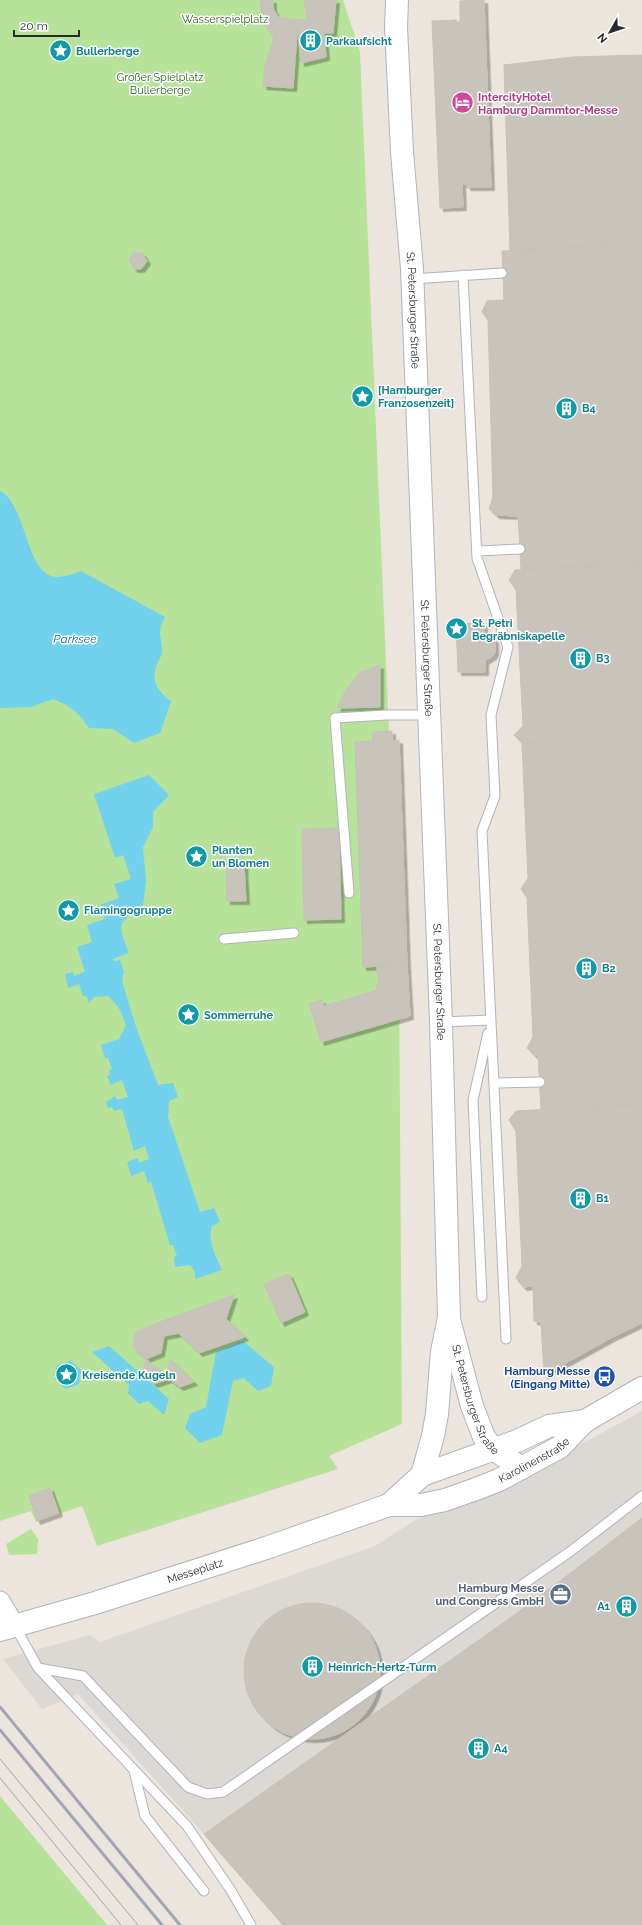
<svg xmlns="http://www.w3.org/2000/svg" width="642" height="1925" viewBox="0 0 642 1925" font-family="Raleway,sans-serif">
<defs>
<filter id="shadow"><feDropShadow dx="3.5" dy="3.5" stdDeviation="0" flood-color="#0004"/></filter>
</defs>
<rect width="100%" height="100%" fill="#ece5dd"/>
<path fill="#b6e29a" d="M 0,0 L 343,0 L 360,52 L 399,968 L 402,1424 L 329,1456 L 338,1469 L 97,1546 L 82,1506 L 36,1522 L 31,1511 L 0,1521 Z
M 31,1529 L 38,1539 L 37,1554 L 9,1555 L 6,1544 Z
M 0,1796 L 107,1925 L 0,1925 Z"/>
<path fill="#dcd8d4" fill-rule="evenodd" d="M 642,1411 L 642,1518 L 513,1616 L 204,1834 L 78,1694 L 42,1709 L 3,1659 L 90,1635 L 100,1642 L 375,1546 L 417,1519 L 469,1501 L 514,1481 ZM 309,1603 L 323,1604 L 336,1608 L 348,1613 L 358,1622 L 370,1636 L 376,1649 L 380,1676 L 373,1700 L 359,1720 L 348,1729 L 337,1734 L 312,1739 L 289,1735 L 276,1729 L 265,1720 L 250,1701 L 246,1687 L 244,1672 L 247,1649 L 260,1627 L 270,1617 L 282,1610 L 294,1605 Z"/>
<path fill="#72d1ec" d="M 0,491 C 25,503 26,568 51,576 C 60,579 73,574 81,571 L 165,617 C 157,633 161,633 162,650 C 163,654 159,660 157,664 C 150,680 158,692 171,701 L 160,733 L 134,743 L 113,729 L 89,728 C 77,711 72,707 53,699 L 31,707 L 0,708 Z
M 149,775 L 169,795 L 153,812 L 153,827 L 143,847 L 146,881 L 143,905 C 117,925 117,922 129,953 L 113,959 L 114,961 L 120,960 L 124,972 L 122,981 L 136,1027 L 158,1085 L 173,1083 L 178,1097 L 169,1101 L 168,1117 L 200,1212 L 214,1208 L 220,1222 L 212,1226 C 207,1241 216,1256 222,1270 L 195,1279 L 195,1272 L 190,1265 L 175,1267 L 174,1257 L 177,1256 L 173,1245 L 170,1245 L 151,1182 L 148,1183 L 144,1171 L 131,1176 L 127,1162 L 138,1158 L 139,1163 L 149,1159 L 145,1146 L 134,1151 L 122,1109 L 114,1111 L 112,1107 L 108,1108 L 106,1102 L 115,1096 L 117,1100 L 128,1097 L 122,1080 L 111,1085 L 107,1076 L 110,1075 L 109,1071 L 112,1069 L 108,1058 L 105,1058 L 101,1045 L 119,1039 L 126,1025 C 122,1013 118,1005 108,996 L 94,997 L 89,1003 L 87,996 L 83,996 L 79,984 L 68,988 L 65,974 L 73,972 L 74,976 L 85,972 L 77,947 L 92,942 L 87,925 L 105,919 L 100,905 L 119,898 L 114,884 L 131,879 L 123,855 L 115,858 L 94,794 Z
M 243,1341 L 274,1367 L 271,1386 L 258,1391 L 244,1378 L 233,1381 L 222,1435 L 200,1443 L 185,1428 L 190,1414 L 206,1407 L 216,1352 Z
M 109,1346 L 169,1399 L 164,1415 L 148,1401 L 139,1404 L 128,1393 L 129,1385 L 92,1352 Z
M 71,1361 L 81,1370 L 79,1384 L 66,1389 L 55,1379 L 57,1365 Z"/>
<path fill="#c8c3bb" stroke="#c8c1b6" filter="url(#shadow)" d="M 260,0 L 273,0 L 273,8 L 278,17 L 298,20 L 293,88 L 263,86 L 265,66 L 274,38 L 263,23 Z
M 304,0 L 336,0 L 333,33 L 298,33 L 298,20 L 307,19 Z
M 484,0 L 491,187 L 467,187 L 467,184 L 462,184 L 463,207 L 440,208 L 432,21 L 456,20 L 457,22 L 460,22 L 460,1 Z
M 298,33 L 324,33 L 326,57 L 301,63 Z
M 642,55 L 642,244 L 510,250 L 504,65 L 572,57 Z
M 642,244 L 642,564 L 521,569 L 518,516 L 496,515 L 489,509 L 493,497 L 488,320 L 482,312 L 487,301 L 504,300 L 502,251 Z
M 133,253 L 142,253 L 147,261 L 141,269 L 134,269 L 129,259 Z
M 642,564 L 642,740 L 522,743 L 514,735 L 523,726 L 516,590 L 509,580 L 515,570 Z
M 484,623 L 484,633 L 490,635 L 495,640 L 495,652 L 493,656 L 485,661 L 485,672 L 458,672 L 456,624 Z
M 380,665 L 380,707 L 337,708 L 346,690 L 359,673 Z
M 392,731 L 392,741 L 399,740 L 407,965 L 363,967 L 355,742 L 373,741 L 372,732 Z
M 642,740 L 642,1104 L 541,1109 L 538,1055 L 534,1055 L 527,1048 L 533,1037 L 527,898 L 521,889 L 528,878 L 522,743 Z
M 339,828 L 341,919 L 304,920 L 302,829 Z
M 226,863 L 244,863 L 246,901 L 227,901 Z
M 407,965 L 410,1016 L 321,1042 L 309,1004 L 322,1000 L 324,1006 L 377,990 L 376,985 L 379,985 L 377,967 Z
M 642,1104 L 642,1323 L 611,1338 L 544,1375 L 541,1322 L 534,1321 L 533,1286 L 523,1287 L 516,1278 L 522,1266 L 516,1131 L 509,1120 L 516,1111 Z
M 289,1274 L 305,1312 L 281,1323 L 264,1284 Z
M 234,1295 L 226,1319 L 245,1337 L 199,1353 L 165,1320 Z
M 165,1320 L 180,1333 L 164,1336 L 161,1353 L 146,1359 L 133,1347 L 136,1332 Z
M 146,1359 L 167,1376 L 170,1359 L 194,1382 L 180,1387 L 169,1379 L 154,1384 L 143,1373 Z
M 50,1488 L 59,1513 L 37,1521 L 29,1496 Z
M 642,1518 L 642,1643 L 577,1568 Z
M 577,1568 L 642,1643 L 642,1673 L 598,1711 L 642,1761 L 642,1925 L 283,1925 L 204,1834 L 513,1616 Z
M244 1671a68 68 0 1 1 136 0a68 68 0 1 1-136 0Z
M 642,1673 L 642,1761 L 598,1711 Z"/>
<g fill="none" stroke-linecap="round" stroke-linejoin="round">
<defs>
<path id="service" d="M 463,275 L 477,558 L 508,647 L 491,715 L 495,796 L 482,831 L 506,1339
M 412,279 L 502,273
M 477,551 L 520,549
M 349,893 L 335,718 L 386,715 L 428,715
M 224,939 L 294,933
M 441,1022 L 491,1020
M 494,1083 L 540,1082
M 482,1297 L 473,1100 L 488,1033
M 15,1626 L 38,1668 L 187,1826 L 230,1889 L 251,1925
M 38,1668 L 83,1676 L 188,1787 L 207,1794 L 223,1792 L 571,1551 L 642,1496
M 134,1771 L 145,1816 L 204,1891"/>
<path id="minor" d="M 0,1601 L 15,1626"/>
<g id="tertiary">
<path id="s1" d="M 397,0 L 396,27 L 402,152 L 412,269 L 441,1022 L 449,1317 L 442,1352 L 437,1414 L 433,1436 L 422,1475"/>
<path id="s2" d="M 450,1323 L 472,1406 L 484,1437 L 493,1449 L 522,1468"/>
</g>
<g id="secondary">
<path d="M 389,1505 L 422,1475 L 517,1441 L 549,1426 L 585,1421"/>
<path id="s3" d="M 0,1630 L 95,1603 L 266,1548 L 389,1505 L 421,1505 L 445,1500 L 476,1489 L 499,1480 L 560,1447 L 585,1421 L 642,1388"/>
</g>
</defs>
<use href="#service" stroke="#b1b4be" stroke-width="11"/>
<use href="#minor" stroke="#b1b4be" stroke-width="21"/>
<use href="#tertiary" stroke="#b1b4be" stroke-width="24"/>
<use href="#secondary" stroke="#b1b4be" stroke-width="24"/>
<use href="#service" stroke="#fff" stroke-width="9"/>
<use href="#minor" stroke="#fff" stroke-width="19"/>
<use href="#tertiary" stroke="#fff" stroke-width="22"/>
<use href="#secondary" stroke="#fff" stroke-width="22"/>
<path stroke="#a0a4b4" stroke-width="1" d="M 0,1759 L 138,1925
M 0,1778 L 121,1925"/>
<path stroke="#a0a4b4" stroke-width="3" d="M 0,1707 L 180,1925
M 0,1730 L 162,1925"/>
</g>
<defs>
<symbol id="building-disc" viewBox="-11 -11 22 22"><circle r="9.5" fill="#0f9aa8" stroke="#fff"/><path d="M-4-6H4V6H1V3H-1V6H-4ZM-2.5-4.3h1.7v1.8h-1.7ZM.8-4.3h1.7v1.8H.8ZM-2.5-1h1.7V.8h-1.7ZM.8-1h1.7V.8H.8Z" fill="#fff"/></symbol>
<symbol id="sight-disc" viewBox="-11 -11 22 22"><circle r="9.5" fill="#0f9aa8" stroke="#fff"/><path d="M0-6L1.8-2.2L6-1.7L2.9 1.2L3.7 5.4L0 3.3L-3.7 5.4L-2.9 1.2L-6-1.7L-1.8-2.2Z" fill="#fff"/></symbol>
<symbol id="hotel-disc" viewBox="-11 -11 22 22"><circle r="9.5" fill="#d1479c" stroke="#fff"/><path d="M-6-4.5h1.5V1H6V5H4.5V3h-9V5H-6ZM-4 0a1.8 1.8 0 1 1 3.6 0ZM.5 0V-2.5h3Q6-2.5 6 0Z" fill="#fff"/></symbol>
<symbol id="bus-disc" viewBox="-11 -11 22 22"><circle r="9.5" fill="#1a4fb4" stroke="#fff"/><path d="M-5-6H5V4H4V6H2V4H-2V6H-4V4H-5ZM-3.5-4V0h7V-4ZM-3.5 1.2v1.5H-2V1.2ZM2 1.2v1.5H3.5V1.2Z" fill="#fff"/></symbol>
<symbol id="office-disc" viewBox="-11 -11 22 22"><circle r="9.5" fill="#5c6f8a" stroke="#fff"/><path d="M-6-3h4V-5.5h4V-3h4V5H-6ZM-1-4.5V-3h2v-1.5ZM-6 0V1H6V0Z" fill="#fff"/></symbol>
</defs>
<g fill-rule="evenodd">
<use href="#building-disc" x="298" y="28" width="25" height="25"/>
<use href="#sight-disc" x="48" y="38" width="25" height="25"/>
<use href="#hotel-disc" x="450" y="90" width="25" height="25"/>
<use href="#sight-disc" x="350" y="384" width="25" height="25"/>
<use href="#building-disc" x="554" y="396" width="25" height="25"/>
<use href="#sight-disc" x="444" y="616" width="25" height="25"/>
<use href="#building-disc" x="568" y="646" width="25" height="25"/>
<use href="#sight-disc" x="184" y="844" width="25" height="25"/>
<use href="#sight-disc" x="56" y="898" width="25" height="25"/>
<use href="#building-disc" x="574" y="956" width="25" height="25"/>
<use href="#sight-disc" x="176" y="1002" width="25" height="25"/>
<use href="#building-disc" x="568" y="1186" width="25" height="25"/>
<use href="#sight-disc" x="54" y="1362" width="25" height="25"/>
<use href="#bus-disc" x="592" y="1364" width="25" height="25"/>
<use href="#office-disc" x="548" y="1582" width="25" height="25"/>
<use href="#building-disc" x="614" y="1594" width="25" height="25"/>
<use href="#building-disc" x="300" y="1654" width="25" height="25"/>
<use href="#building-disc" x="466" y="1736" width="25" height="25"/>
</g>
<g text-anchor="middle" stroke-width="3" stroke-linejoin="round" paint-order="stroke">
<g font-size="11" fill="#2e671b" stroke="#fff">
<text x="225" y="23">Wasserspielplatz</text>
<text x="160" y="81">Großer Spielplatz<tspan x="160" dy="13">Bullerberge</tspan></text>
</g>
<g font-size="11" font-weight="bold" fill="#0d838f" stroke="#fff" text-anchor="start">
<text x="326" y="45">Parkaufsicht</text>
<text x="76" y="55">Bullerberge</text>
<text x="378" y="394">[Hamburger<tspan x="378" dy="13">Franzosenzeit]</tspan></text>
<text x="582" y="412">B4</text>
<text x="472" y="627">St. Petri<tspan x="472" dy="13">Begräbniskapelle</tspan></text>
<text x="596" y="662">B3</text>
<text x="212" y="854">Planten<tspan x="212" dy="13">un Blomen</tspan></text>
<text x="84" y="914">Flamingogruppe</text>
<text x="602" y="972">B2</text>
<text x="204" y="1019">Sommerruhe</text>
<text x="596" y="1202">B1</text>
<text x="82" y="1379">Kreisende Kugeln</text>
<text x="610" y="1610" text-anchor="end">A1</text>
<text x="328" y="1671">Heinrich-Hertz-Turm</text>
<text x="494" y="1752">A4</text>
</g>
<g font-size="11" font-weight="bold" fill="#b23c85" stroke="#fff" text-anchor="start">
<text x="478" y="101">IntercityHotel<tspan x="478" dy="13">Hamburg Dammtor-Messe</tspan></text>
</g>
<g font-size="11" fill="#2b2b2b" stroke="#fff">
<text dy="4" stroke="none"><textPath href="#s1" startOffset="311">St. Petersburger Straße</textPath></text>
<text dy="4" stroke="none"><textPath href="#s1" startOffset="659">St. Petersburger Straße</textPath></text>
<text dy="4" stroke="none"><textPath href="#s1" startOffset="983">St. Petersburger Straße</textPath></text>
<text dy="4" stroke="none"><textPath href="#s2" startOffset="81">St. Petersburger Straße</textPath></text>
<text dy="4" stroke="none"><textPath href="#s3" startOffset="563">Karolinenstraße</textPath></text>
<text dy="4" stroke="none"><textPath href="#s3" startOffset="204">Messeplatz</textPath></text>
</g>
<g font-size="11" font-weight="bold" fill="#164399" stroke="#fff" text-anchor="end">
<text x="590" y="1375">Hamburg Messe<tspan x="590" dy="13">(Eingang Mitte)</tspan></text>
</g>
<g font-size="11" font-weight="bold" fill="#4e5e75" stroke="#fff" text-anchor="end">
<text x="544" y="1592">Hamburg Messe<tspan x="544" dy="13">und Congress GmbH</tspan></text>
</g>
<g font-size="12" font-style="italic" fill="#107099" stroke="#fff">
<text x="75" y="643">Parksee</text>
</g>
</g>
<g transform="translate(610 32) rotate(231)" stroke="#ffffff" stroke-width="3" paint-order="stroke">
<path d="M0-3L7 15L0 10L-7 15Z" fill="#2b2b2b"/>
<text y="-6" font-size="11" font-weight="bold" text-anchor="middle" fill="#2b2b2b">N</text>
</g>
<path d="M14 30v6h65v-6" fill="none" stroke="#2b2b2b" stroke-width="2"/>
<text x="20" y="30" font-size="12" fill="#2b2b2b" stroke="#ffffff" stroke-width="3" paint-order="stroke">20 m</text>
</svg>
